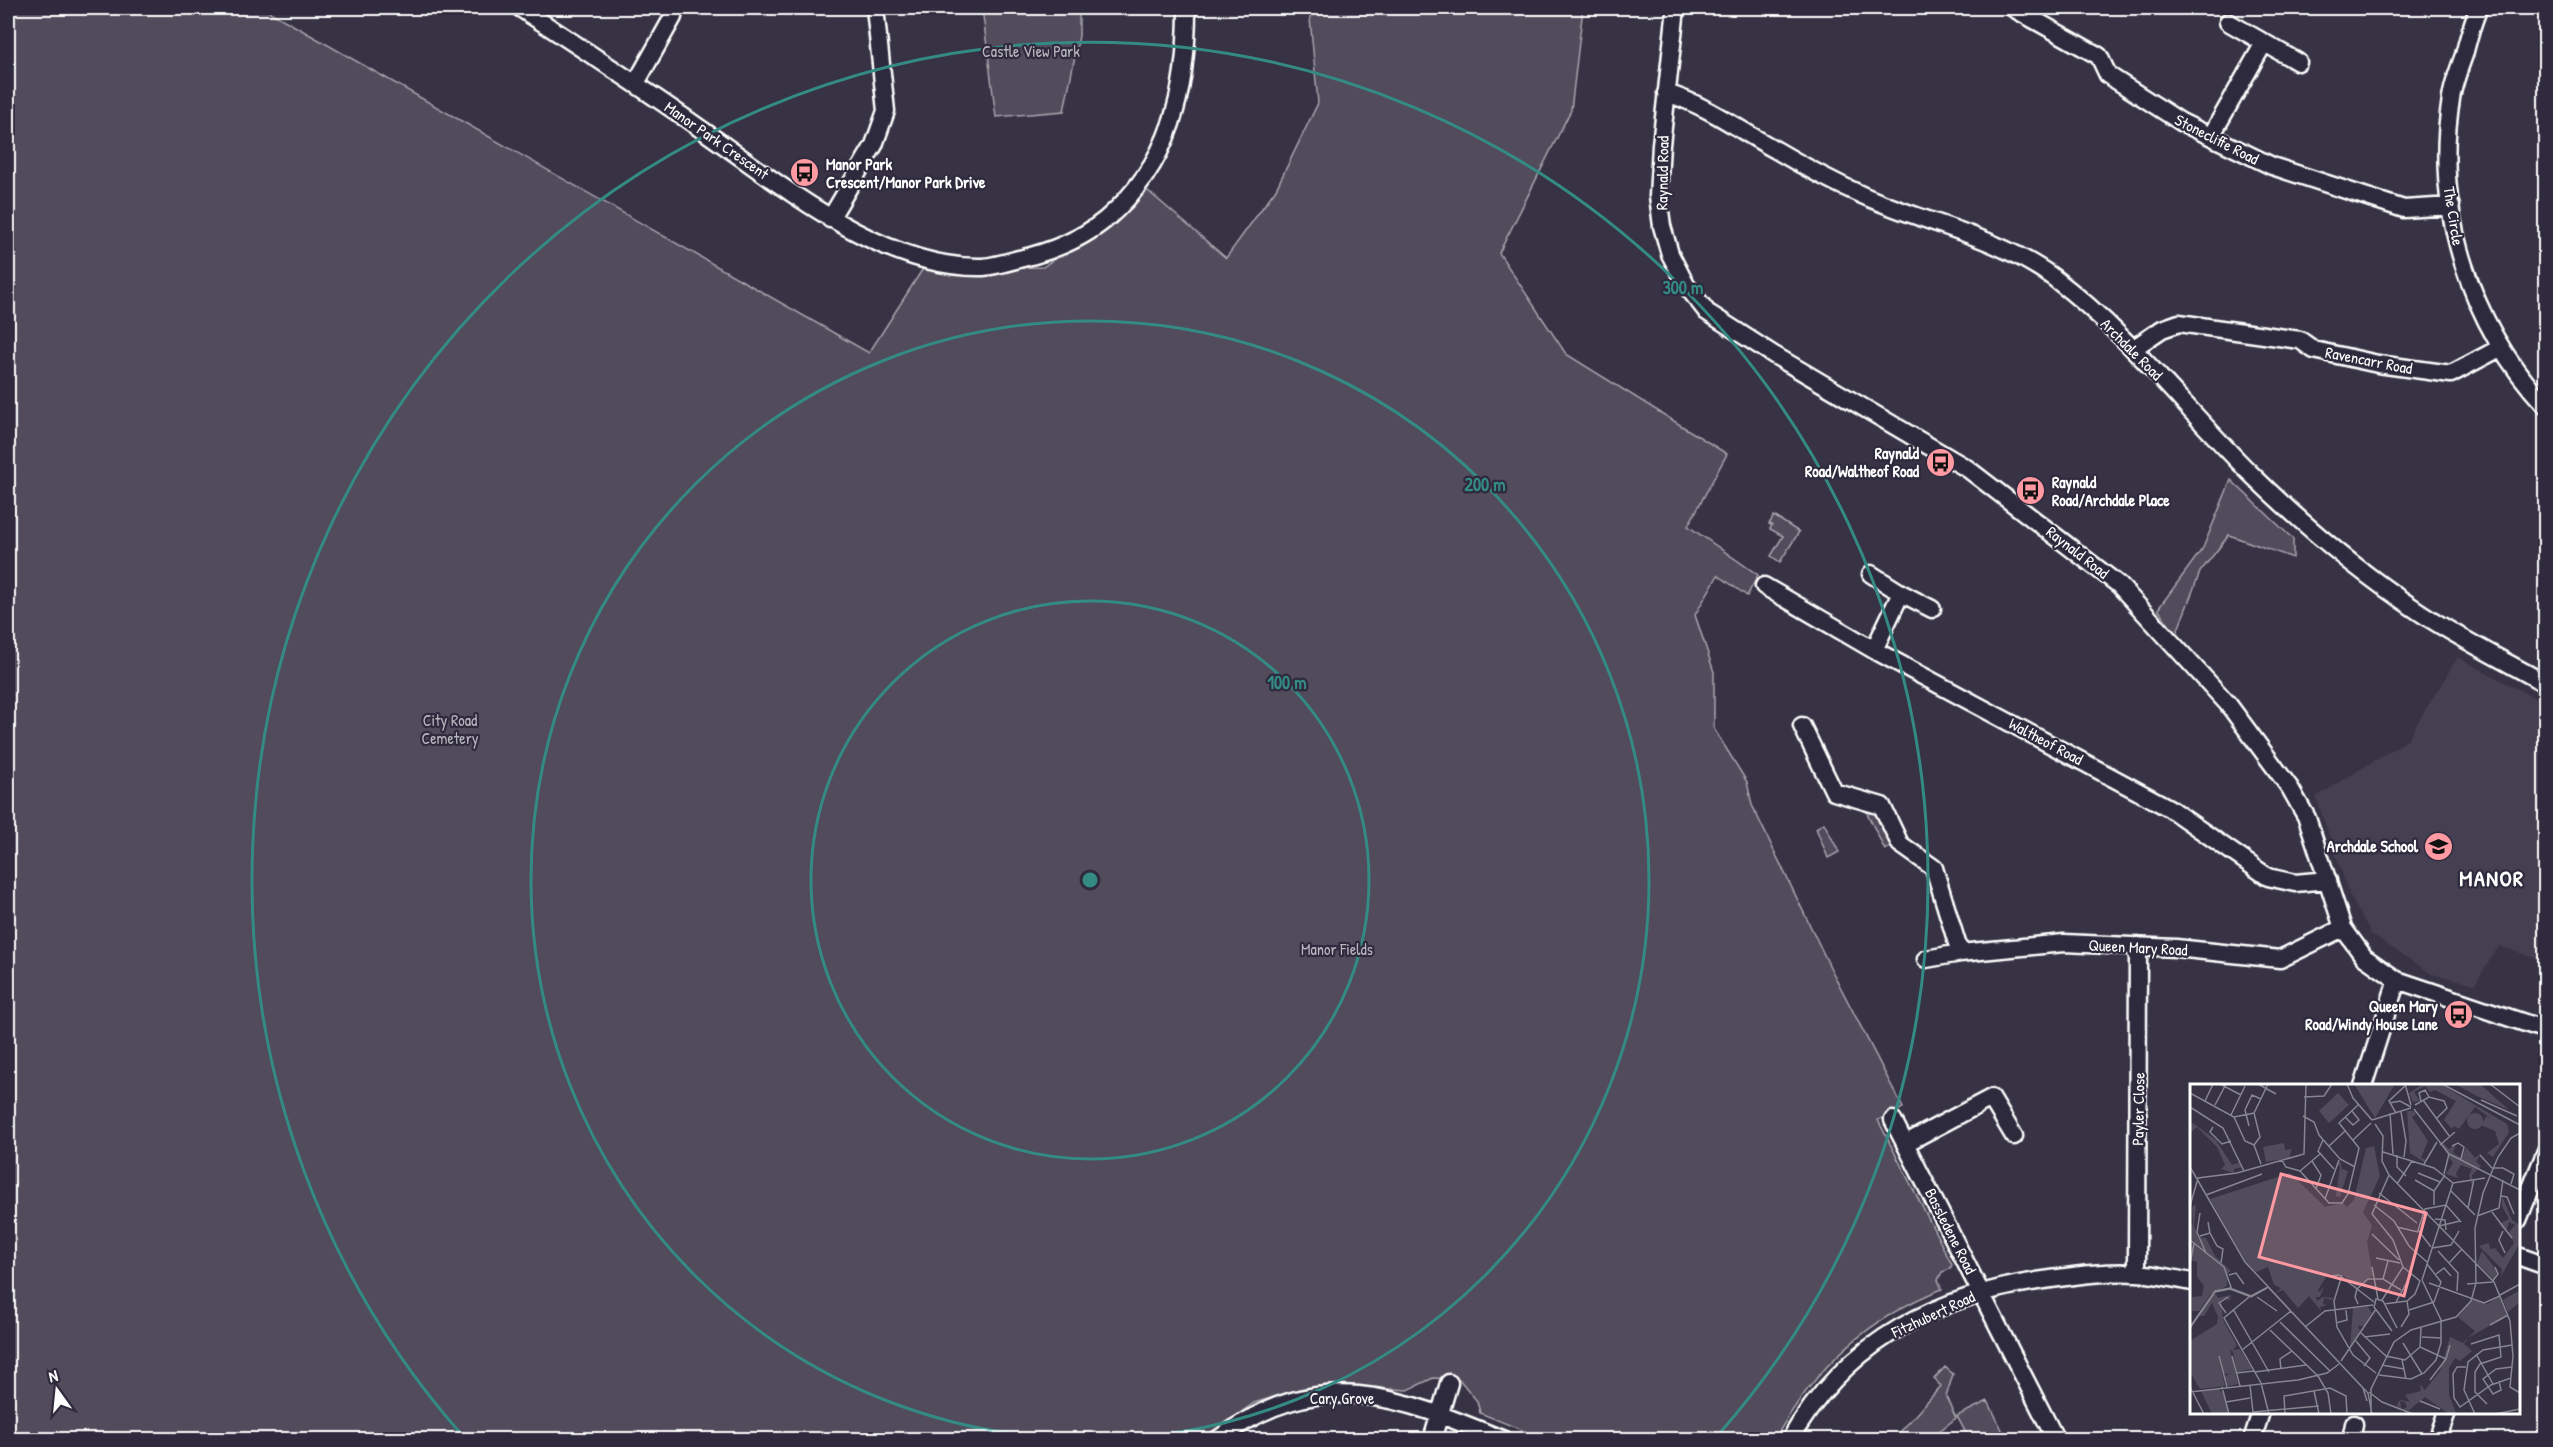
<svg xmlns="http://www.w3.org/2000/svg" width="2553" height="1447" viewBox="0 0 2553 1447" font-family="'Patrick Hand',sans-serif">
<rect width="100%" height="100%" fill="#373345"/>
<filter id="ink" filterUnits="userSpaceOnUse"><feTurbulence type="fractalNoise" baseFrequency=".0167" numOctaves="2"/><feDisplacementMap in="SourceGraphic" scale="12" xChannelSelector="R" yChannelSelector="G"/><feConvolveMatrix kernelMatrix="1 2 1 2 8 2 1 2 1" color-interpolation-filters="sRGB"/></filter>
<g filter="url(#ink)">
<path fill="#444051" d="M 2458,657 L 2545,704 L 2545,957 L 2544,961 L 2499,946 L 2475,984 L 2432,974 L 2372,935 L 2350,896 L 2316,797 L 2406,741 Z"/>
<path fill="#514c5c" stroke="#a8a6ae" stroke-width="1.5" d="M 11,8 L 263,8 L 869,353 L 922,270 L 1043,267 L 1148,191 L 1226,258 L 1276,189 L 1318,103 L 1309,8 L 1583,8 L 1571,110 L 1499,253 L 1566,354 L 1727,454 L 1688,526 L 1758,575 L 1747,596 L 1718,575 L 1695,615 L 1714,672 L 1714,729 L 1747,782 L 1752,805 L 1830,967 L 1903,1108 L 1878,1120 L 1952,1265 L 1950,1269 L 1942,1272 L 1938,1280 L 1942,1289 C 1867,1318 1813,1370 1775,1439 L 1544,1439 L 1480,1413 L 1477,1401 L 1459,1379 L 1433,1378 L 1408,1390 L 1331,1385 L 1299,1389 L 1254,1403 L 1201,1440 L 8,1439 L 8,9 Z
M 982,8 L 1079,8 L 1079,36 L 1064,111 L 996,117 Z
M 2231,480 L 2293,539 L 2293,558 L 2229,535 L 2200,572 L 2176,635 L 2158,609 L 2203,548 Z
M 1774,516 L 1799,532 L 1780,562 L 1771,556 L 1783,536 L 1770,529 L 1772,525 L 1769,524 Z
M 1866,811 L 1876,815 L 1893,846 L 1885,850 Z
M 1824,823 L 1839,852 L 1828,858 L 1816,828 Z
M 1945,1367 L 1953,1374 L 1946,1397 L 1956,1418 L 1929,1439 L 1894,1439 L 1941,1386 L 1934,1379 Z
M 1988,1401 L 2006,1438 L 1969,1439 L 1957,1416 Z"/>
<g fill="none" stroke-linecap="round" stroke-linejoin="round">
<defs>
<path id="street" d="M 520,8 C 580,47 640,86 698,127 C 778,182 881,270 983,267 C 995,266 1008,262 1019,259 C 1050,252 1080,240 1105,220 C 1171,164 1187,91 1187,8
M 1676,8 L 1661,145 L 1658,196 L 1662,226 L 1670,254 L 1686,285 L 1707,312 L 1774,355 L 1968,469 L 2119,585 L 2228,704 L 2290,788 L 2307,818 L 2343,928 L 2364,957 L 2397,980 L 2546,1030
M 2013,8 L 2099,56 L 2108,75 L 2181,122 L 2272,166 L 2404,209 L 2451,206
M 2479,8 C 2472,22 2468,40 2464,55 C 2459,69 2453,84 2451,99 C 2433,209 2470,325 2546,406
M 2228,22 L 2298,62
M 636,83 L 673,17 L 675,8
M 1666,93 C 1707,105 1739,130 1776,150 C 1803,166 1833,182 1862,195 C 1924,223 1998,236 2054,278 C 2128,334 2184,407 2249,472 C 2300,522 2355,569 2415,609 C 2456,637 2502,659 2546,684
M 2211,136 L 2264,43
M 830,219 L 874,145 L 886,111 L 875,8
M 2134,348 L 2162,329 L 2179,323 L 2300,340 L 2314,350 L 2378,364 L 2451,374 L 2500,348
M 1871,574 L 1901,593 L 1874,650
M 1764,586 L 1874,650 L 2169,808 L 2268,877 L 2295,883 L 2328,880
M 1901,593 L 1932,609
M 1802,726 L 1834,792 L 1882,806 L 1900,844 L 1934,868 L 1960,953
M 1926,959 L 1960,953 L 2064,943 L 2176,948 L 2280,959 L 2343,928
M 2363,1086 L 2397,980
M 1893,1120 L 2056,1440
M 1906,1143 L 1991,1098 L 2014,1136
M 2518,1220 L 2546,1151
M 2518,1256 L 2546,1266
M 2137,1273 L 2138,946
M 1217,1440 C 1319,1364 1397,1396 1504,1440
M 1432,1440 L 1449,1383
M 1790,1440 C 1846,1340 1942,1293 2051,1279 C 2079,1275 2109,1271 2137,1273 C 2155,1274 2174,1279 2192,1282
M 2252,1440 L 2261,1412
M 2351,1440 L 2354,1424
M 2437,1440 L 2447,1412"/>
</defs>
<use href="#street" stroke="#fff" stroke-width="21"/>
<use href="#street" stroke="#2f2a3d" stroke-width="16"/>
</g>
</g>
<g fill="none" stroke="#338b84" stroke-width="3">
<circle cx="1090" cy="880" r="279"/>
<circle cx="1090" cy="880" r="559"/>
<path d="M462 1435A838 838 0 1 1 1718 1435"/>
</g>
<defs>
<symbol id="bus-disc" viewBox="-11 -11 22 22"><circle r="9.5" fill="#ff9aa2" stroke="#2f2a3d"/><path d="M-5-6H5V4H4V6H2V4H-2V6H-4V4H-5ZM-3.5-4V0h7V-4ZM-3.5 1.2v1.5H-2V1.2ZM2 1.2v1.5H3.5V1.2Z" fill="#111"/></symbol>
<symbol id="school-disc" viewBox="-11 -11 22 22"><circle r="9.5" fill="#ff9aa2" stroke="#2f2a3d"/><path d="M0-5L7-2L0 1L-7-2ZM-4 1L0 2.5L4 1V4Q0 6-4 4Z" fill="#111"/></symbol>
</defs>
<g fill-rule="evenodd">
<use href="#bus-disc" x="788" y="156" width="33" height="33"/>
<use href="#bus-disc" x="1924" y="446" width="33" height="33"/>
<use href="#bus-disc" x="2014" y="474" width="33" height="33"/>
<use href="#school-disc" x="2422" y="830" width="33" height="33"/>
<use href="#bus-disc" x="2442" y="998" width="33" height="33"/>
</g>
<g text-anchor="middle" stroke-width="4.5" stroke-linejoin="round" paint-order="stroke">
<g font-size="16" fill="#b9b7be" stroke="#2f2a3d">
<text x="1031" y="57">Castle View Park</text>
<text x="450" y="726">City Road<tspan x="450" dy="18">Cemetery</tspan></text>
<text x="1337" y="955">Manor Fields</text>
</g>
<g font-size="16" fill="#fff" stroke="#2f2a3d">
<text transform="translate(2217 139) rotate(27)" y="6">Stonecliffe Road</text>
<text transform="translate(717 140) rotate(35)" y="6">Manor Park Crescent</text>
<text transform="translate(1662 173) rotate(-89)" y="6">Raynald Road</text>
<text transform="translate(2454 216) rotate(81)" y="6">The Circle</text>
<text transform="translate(2132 349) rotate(45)" y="6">Archdale Road</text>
<text transform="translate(2369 360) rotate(11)" y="6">Ravencarr Road</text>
<text transform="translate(2078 552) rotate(38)" y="6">Raynald Road</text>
<text transform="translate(2046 741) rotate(28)" y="6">Waltheof Road</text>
<text transform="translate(2138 947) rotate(3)" y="6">Queen Mary Road</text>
<text transform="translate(2138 1109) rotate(-89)" y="6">Payler Close</text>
<text transform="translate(1951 1231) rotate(63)" y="6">Bassledene Road</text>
<text transform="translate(1933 1314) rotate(-25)" y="6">Fitzhubert Road</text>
<text x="1342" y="1404">Cary Grove</text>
</g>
<g font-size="16" font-weight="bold" fill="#fff" stroke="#2f2a3d" text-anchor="end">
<text x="826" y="170" text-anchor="start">Manor Park<tspan x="826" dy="18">Crescent/Manor Park Drive</tspan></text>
<text x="1919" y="459">Raynald<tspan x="1919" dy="18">Road/Waltheof Road</tspan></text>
<text x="2052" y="488" text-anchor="start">Raynald<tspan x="2052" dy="18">Road/Archdale Place</tspan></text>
<text x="2418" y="852">Archdale School</text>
<text x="2438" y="1012">Queen Mary<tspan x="2438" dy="18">Road/Windy House Lane</tspan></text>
</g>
<g font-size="22" font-weight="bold" letter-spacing="1.5" fill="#fff" stroke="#2f2a3d">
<text x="2492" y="886">MANOR</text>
</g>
</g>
<g transform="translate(2190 1084)">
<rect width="330" height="330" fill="#373345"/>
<path d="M 164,0 L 205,0 L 185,34 ZM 233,0 L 250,0 L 317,40 L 319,48 L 303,73 L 297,69 L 309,60 L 305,47 L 291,41 L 297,32 L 317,46 L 285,23 L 269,45 L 264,42 L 262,45 L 254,36 L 266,17 L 245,6 L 240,8 L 235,2 L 224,8 L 230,17 L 223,18 L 219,9 ZM 265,0 L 290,0 L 319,26 L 287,12 ZM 148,9 L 159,21 L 139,39 L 129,27 ZM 217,27 L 224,27 L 226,30 L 222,33 L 238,57 L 231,74 L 236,76 L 234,78 L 220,69 ZM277 37a8 8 0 1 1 16 0a8 8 0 1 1-16 0ZM 0,37 L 26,56 L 42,81 L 50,78 L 52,83 L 44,85 L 44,89 L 31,85 L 35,81 L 27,63 L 7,43 L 0,49 ZM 94,59 L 95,66 L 102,65 L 99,74 L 76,78 L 73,63 ZM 253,59 L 259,65 L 266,60 L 263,69 L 272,74 L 276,63 L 285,74 L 291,69 L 286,78 L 291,82 L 282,91 L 283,105 L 279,91 L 282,85 L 271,81 L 266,89 L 268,94 L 256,90 L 263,79 L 251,61 ZM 184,62 L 190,92 L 173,128 L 182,142 L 177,158 L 183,192 L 166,203 L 153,191 L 138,190 L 128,206 L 131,209 L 130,207 L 134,203 L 130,213 L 126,213 L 127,217 L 133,213 L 143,214 L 143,216 L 134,214 L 133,220 L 137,221 L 130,223 L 131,227 L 119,212 L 108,224 L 93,206 L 86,209 L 91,204 L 84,201 L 78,183 L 66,188 L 57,179 L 20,115 L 100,89 L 135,123 L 153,119 L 157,123 L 164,116 L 176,64 ZM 150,77 L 152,85 L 158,87 L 150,113 L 146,112 L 150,82 L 146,80 ZM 312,112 L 322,136 L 330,141 L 330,159 L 311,192 L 312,185 L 289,162 L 299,159 L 300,165 L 305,164 L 313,174 L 324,159 L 319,148 L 325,141 L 319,138 L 316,148 L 309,140 L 319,135 L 312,122 ZM 6,120 L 4,142 L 12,161 L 10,153 L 16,154 L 25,172 L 41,187 L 38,189 L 37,202 L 21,210 L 9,227 L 2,227 L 2,213 L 12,212 L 14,202 L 7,193 L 7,178 L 1,176 L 0,141 L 3,141 L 2,123 ZM 292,167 L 307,187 L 304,196 L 287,179 ZM 330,206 L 330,218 L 318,228 L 313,216 ZM 25,209 L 28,214 L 41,211 L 40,216 L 31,215 L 33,236 L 47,261 L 43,266 L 50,265 L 62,285 L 47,288 L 43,268 L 40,265 L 48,300 L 38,302 L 35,292 L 41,289 L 34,290 L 27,268 L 35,302 L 10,305 L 0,288 L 0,257 L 27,240 L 28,233 L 22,219 L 14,232 L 9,232 ZM 309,213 L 317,232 L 278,254 L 274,260 L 282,267 L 270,277 L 265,274 L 259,284 L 259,311 L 266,329 L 259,330 L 235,313 L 218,327 L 213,325 L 217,323 L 215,318 L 210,317 L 211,324 L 207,323 L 208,318 L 211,316 L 220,318 L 215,311 L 231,307 L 230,300 L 235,306 L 250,287 L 260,253 L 273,259 L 285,247 L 268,233 L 283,215 L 297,220 ZM 178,223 L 182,229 L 174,242 L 168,242 L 170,247 L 160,265 L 163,224 ZM 28,305 L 33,309 L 39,330 L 22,330 L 11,307 Z" fill="#514c5c"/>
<path fill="none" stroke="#87858f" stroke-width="1.5" d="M 30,0 L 51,11M 68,0 L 86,10M 157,0 L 163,14 L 182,36M 215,0 L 221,21M 252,0 L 330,41M 300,0 L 330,23M 0,9 L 44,33 L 55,57 L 64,61M 114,13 L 134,12 L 142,0M 233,16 L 260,53M 291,16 L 327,32M 15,17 L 23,0M 231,17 L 229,9 L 235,6 L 239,13M 200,19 L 210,17 L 221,23M 25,21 L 36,0M 225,21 L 239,13 L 254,17 L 257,24 L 246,35M 0,23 L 33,44 L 54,87M 224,25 L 259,70 L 330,106M 211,28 L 216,57 L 214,73M 64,29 L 70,53 L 64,61M 200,29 L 203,70M 206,29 L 199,17 L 216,1M 41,31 L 55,2M 113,32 L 124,38 L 129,51 L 150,75 L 165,83M 44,33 L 64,29 L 78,0M 155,33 L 163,41 L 169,36 L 162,27M 182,36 L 221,24M 185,40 L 193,52 L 192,77 L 199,91 L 304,198 L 320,237 L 323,272 L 320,303 L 330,309M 59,42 L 55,26 L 62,11 L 71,15M 23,43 L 20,48 L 32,60 L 41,57M 133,56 L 128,67 L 144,85M 163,56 L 181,39M 64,61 L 71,80M 250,61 L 265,48M 139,62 L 155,47M 262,62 L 268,59 L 274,63 L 271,75M 193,68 L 244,84 L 263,99 L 295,94M 207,71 L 207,83 L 216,92M 290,71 L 302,84 L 313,84 L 324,90 L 321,100M 92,76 L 96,83 L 110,87 L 139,119 L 152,119 L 158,110 L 169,64 L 149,39 L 168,21M 122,77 L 131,91 L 126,105M 234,80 L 247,58M 0,83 L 55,178 L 173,304 L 177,317M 110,87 L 130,70M 228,89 L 250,98M 254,90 L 259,70M 199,91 L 182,130 L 203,156 L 213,183M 225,96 L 244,107M 207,100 L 222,77M 261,107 L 285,131M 189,109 L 227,139M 16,111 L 72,90M 311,112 L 317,113 L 324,130M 135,115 L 149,76M 184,121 L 204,137 L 219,162 L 237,178M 244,121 L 244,107 L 255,91M 0,122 L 8,94 L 47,89 L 114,70 L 116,0M 278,124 L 284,95M 302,128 L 322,154M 10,129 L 7,148 L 16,169M 287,132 L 309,124 L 313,96M 245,135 L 255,136 L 256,146M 249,142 L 270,137M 207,143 L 228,148M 313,147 L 309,156 L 315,169M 20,149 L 27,162 L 33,165 L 31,179M 182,150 L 209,176M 10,152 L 20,149 L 18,138M 0,156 L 34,183 L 42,206M 241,163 L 228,146 L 235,125 L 256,121 L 271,138M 242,164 L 261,161 L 269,147M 248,167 L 268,189 L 267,207M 186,174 L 210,179M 0,179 L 4,160M 259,179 L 272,165M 237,180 L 251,198 L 244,218M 182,183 L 188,215M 246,190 L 254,184 L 261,192M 39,191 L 46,189 L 54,200M 152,191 L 144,217 L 147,243 L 163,271 L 186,289M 136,192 L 149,191 L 184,218M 193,195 L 198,177M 232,196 L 263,99M 239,199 L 294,219 L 310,212M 277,200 L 302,198 L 308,190 L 305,183M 310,211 L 330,200M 59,213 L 34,234 L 71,299 L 79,330M 67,213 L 87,227M 192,216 L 213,183M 206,218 L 222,189M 168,220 L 165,213 L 167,205 L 178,195 L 193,195 L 211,206M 194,220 L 217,217 L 225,210 L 230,197 L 213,183M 43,225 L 79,288M 219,226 L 244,218M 36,229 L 29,219 L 38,213M 90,238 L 140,287M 146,239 L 157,236 L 156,226M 300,241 L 318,231M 0,243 L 25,207 L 40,204 L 61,212 L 78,203 L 178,309 L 182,330M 115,243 L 135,227 L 183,221M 211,243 L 219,230 L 217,217M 0,244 L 25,208 L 40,205 L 61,213 L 77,204M 80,246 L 128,292M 202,247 L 184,223 L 186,215 L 193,217 L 207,244M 171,249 L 196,272 L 215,276 L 230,263 L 231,244M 174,253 L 200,250M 232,253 L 251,254M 166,257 L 180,274 L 174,282M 213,259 L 232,290M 281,260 L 309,251 L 311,273 L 290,280 L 285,288 L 285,308 L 297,320M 230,263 L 256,275 L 260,261M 52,266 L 101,227M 286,270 L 303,300M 29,272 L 37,303M 42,272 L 50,302M 212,276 L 216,295M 151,277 L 186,225M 192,281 L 214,285M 276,283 L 267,283 L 263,290 L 264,314 L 270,323 L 301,301 L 321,294M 91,286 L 90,275 L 102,267M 65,288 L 116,281M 46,289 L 64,287M 189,291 L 221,295 L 234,289 L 246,276 L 251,259 L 251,236 L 232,196M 128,292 L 138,309 L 141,330M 240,296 L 256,275M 309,297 L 311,306 L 303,310 L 293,295 L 306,285 L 322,283M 60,301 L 63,328M 0,303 L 14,330M 32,303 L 39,330M 124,307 L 129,330M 0,308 L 108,296 L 137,289 L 149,280M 179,308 L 192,318 L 223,330M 230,317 L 250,325M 36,318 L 60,314M 63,328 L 129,322M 95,330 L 94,312 L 140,304 L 156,312 L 157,330M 181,330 L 181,305 L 204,258 L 221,246 L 266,233 L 281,217 L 286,199 L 285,144 L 293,109 L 308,73 L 321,54 L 330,49M 285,330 L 274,306 L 278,278 L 293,266 L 322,261M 305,330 L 330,325"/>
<path fill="#ff9aa2" fill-opacity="0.15" stroke="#ff9aa2" stroke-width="3" d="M 91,90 L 236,129 L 214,212 L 69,173 Z"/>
<rect width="330" height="330" fill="none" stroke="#fff" stroke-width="3"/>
</g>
<circle cx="1090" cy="880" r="9" fill="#338b84" stroke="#2f2a3d" stroke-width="3"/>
<g font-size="18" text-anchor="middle" font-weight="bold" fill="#338b84" stroke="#2f2a3d" stroke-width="4.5" stroke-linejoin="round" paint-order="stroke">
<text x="1683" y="294">300 m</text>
<text x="1485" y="491">200 m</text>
<text x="1287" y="689">100 m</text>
</g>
<rect width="2553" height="1447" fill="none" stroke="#2f2a3d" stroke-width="30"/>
<rect x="15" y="15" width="2523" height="1417" fill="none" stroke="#fff" stroke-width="2" filter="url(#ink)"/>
<g transform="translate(57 1390) rotate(345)" stroke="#2f2a3d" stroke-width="4.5" paint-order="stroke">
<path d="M0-4.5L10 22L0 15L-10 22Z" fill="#ffffff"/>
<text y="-9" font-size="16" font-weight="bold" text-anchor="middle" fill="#ffffff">N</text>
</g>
</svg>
